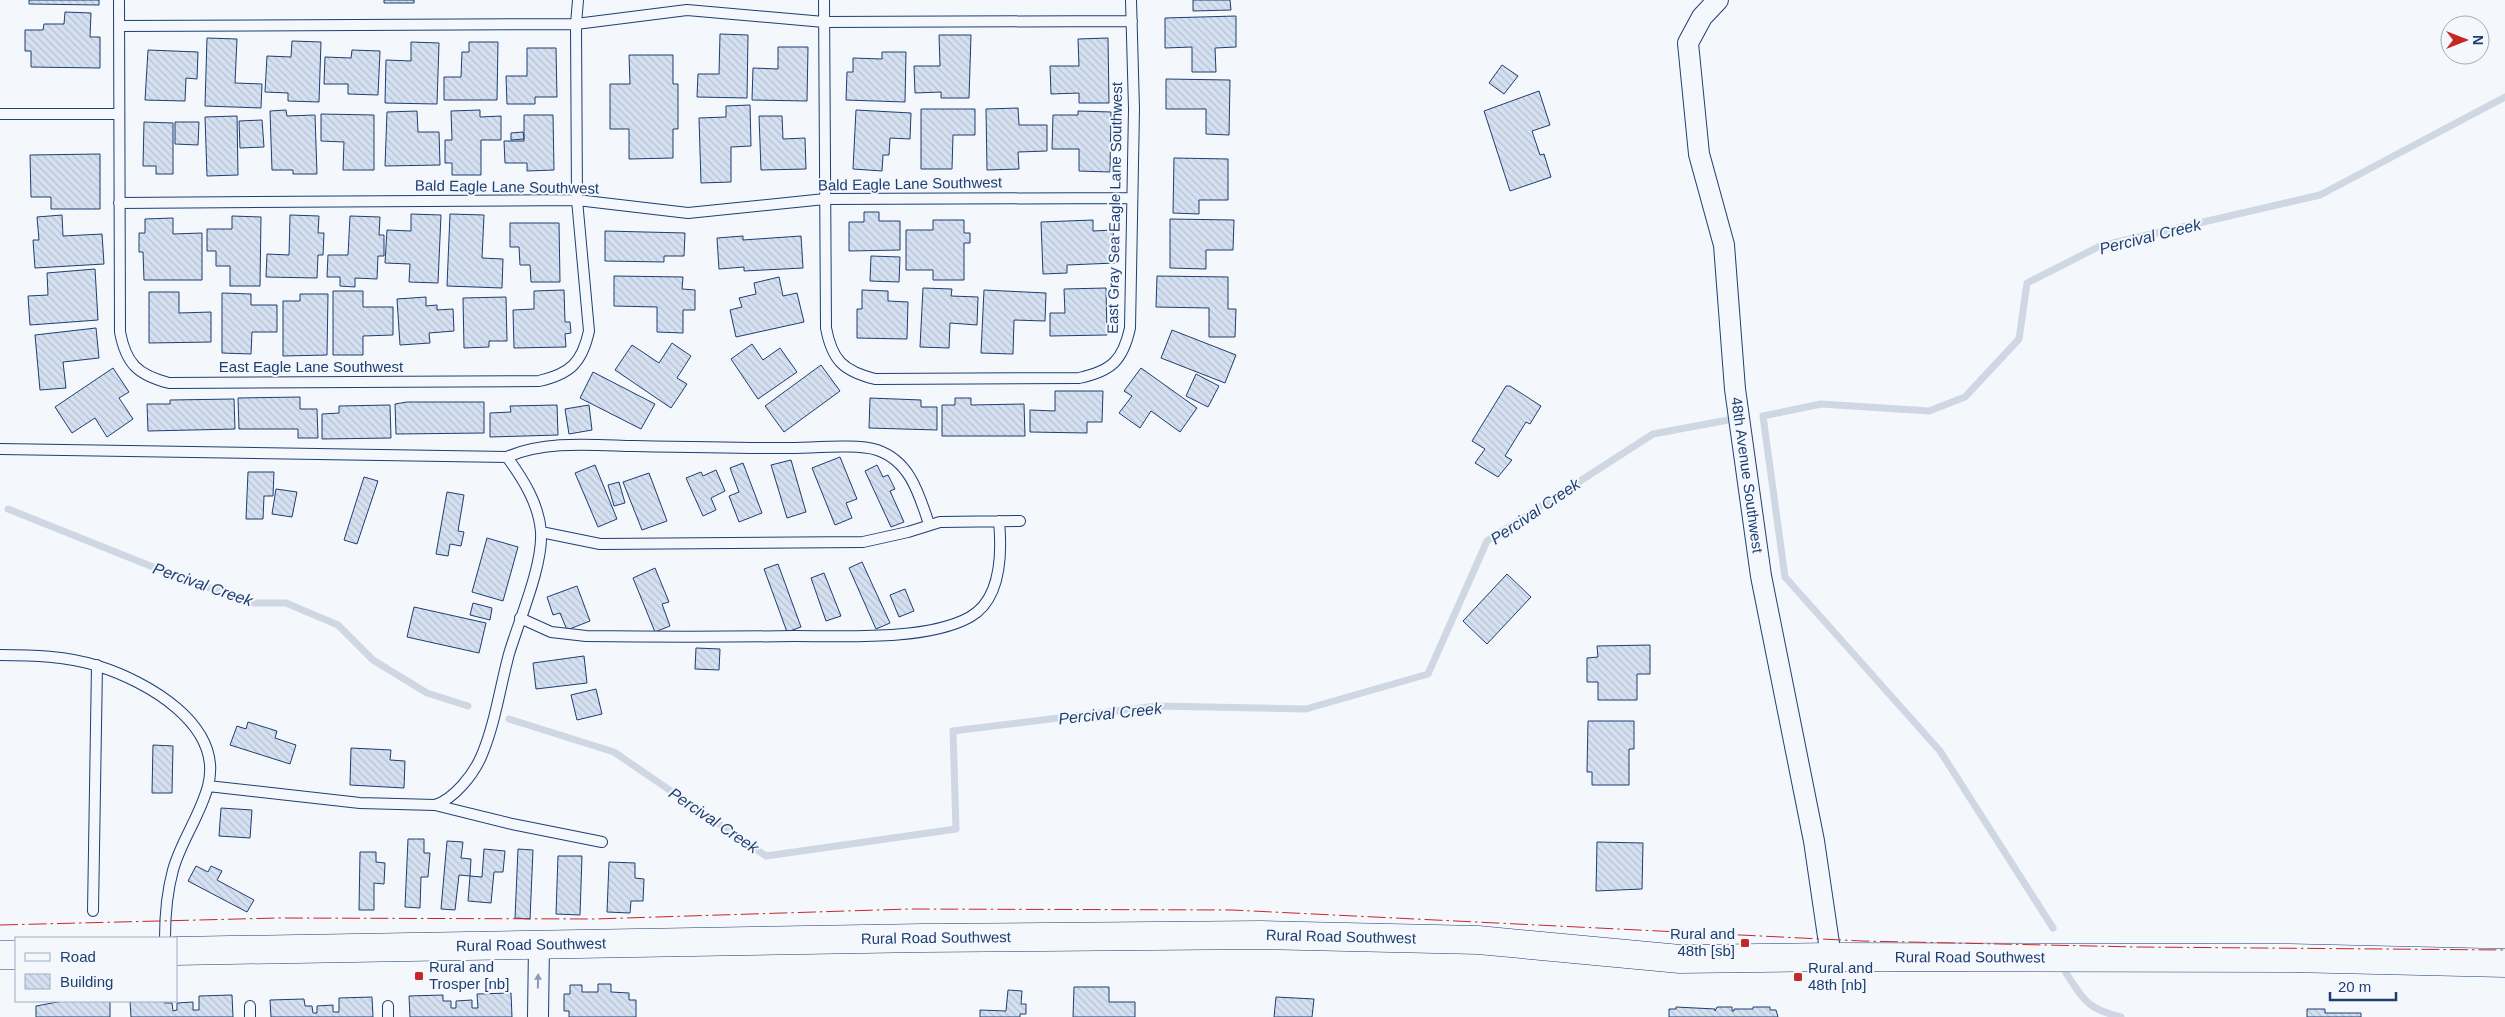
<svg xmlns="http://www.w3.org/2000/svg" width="2505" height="1017" viewBox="0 0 2505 1017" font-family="Arial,sans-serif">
<defs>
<pattern id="building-back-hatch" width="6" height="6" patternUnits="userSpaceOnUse" patternTransform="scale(1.25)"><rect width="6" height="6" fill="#d5e0f0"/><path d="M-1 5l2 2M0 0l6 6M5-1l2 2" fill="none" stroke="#b6c1d1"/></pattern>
</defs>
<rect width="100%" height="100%" fill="#f4f7fb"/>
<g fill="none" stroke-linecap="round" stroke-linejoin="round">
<path stroke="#cfd7e4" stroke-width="7" d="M 8,509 L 178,577 L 254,603 L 286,603 L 338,625 L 373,660 L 427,693 L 468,706
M 509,719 L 614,752 L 766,856 L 956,829 L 953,731 L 1157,706 L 1306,709 L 1428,674 L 1487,541 L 1653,434 L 1728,420
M 2053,928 L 1940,751 L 1785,577 L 1763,416 L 1821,404 L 1929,411 L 1965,397 L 2019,339 L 2027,283 L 2100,246 L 2320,195 L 2505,97
M 2066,973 C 2084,1001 2088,1009 2121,1017"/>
</g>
<path fill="url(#building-back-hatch)" stroke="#1d3f73" d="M 29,0 L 99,0 L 99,5 L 29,4 Z
M 384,0 L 414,0 L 414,3 L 384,3 Z
M 1193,0 L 1230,0 L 1231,10 L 1193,11 Z
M 65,12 L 91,13 L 90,37 L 100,37 L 100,68 L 31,67 L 31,51 L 25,51 L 25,30 L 43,30 L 44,24 L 64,24 Z
M 1236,16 L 1236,47 L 1215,48 L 1216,72 L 1192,72 L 1192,47 L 1165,48 L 1165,18 Z
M 720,34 L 748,35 L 747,98 L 697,97 L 698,74 L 719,74 Z
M 939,35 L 971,35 L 969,98 L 941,98 L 941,92 L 915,93 L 914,66 L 940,66 Z
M 207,38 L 237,39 L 235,83 L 262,84 L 261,108 L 205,106 Z
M 1108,38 L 1109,103 L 1079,103 L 1079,93 L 1051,94 L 1050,66 L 1079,66 L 1078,39 Z
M 292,41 L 321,42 L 319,102 L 288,101 L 288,93 L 265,92 L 267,56 L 291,57 Z
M 411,42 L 439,43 L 437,104 L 385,103 L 386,60 L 411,61 Z
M 469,42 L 498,42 L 497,100 L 444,100 L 444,77 L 461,77 L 462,52 L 469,52 Z
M 778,47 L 808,47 L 807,101 L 752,100 L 753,68 L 778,69 Z
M 527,48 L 556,48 L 557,97 L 535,97 L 535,104 L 507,104 L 506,76 L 527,76 Z
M 148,50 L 198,52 L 197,79 L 186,78 L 185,101 L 145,100 Z
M 352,50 L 380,51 L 378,95 L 348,94 L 348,84 L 324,84 L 325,57 L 351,58 Z
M 882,52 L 906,52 L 905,102 L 846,100 L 847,72 L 853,72 L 853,58 L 882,59 Z
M 629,55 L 673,55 L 673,84 L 678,84 L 678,129 L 673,129 L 673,158 L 629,159 L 629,129 L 610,129 L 610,84 L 630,84 Z
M 1502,65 L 1518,76 L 1504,94 L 1489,83 Z
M 1166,79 L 1230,80 L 1229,135 L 1206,134 L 1206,109 L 1166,109 Z
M 1539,91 L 1550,125 L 1532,131 L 1540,155 L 1544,154 L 1551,177 L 1510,191 L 1484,111 Z
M 750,105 L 751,146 L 731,147 L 731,182 L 701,183 L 699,118 L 726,117 L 726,106 Z
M 1018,108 L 1019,125 L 1047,125 L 1047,151 L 1018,152 L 1019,169 L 987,170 L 986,109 Z
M 921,109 L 975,109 L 975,135 L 953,135 L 952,169 L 921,169 Z
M 286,110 L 287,116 L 315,115 L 317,174 L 293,174 L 293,170 L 272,170 L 270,111 Z
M 480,110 L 480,117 L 501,116 L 501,140 L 481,140 L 481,175 L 452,175 L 452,163 L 445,163 L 445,140 L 452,140 L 451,111 Z
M 856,110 L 911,113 L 910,139 L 890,138 L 889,155 L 883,155 L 882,171 L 853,169 Z
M 417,111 L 418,132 L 439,132 L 440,165 L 385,166 L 387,112 Z
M 1078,111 L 1111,112 L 1110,172 L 1079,171 L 1079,149 L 1052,149 L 1053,115 L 1078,115 Z
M 321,114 L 374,115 L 374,170 L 343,170 L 344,142 L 321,141 Z
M 524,115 L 553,115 L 554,170 L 527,171 L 527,163 L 505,163 L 504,141 L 524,141 Z
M 237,116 L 238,175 L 207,176 L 205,117 Z
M 759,116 L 782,116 L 783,139 L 805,138 L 806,169 L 761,170 Z
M 262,120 L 264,147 L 240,148 L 239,121 Z
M 144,122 L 173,123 L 173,174 L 156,174 L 156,166 L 143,166 Z
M 175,122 L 199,122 L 198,145 L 175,144 Z
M 523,132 L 524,139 L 511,140 L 511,133 Z
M 100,154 L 100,209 L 51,209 L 51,197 L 31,197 L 30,155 Z
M 1174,158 L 1228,159 L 1228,200 L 1199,200 L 1199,214 L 1173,213 Z
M 864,212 L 879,212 L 879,221 L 900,221 L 900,250 L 849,251 L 849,222 L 864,222 Z
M 411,214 L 441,215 L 438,283 L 409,282 L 410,264 L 385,263 L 387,230 L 411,231 Z
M 450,214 L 484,215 L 482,258 L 503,259 L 502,288 L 447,286 Z
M 62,215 L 63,236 L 102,234 L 104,264 L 35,268 L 33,240 L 39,240 L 37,217 Z
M 290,215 L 319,216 L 318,233 L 324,233 L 323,255 L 318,255 L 317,278 L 266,277 L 267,254 L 289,255 Z
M 232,216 L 261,217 L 260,286 L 230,286 L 230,266 L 216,266 L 216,251 L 207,251 L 207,229 L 232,229 Z
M 350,216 L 380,217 L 379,235 L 384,235 L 384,256 L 378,256 L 377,279 L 355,278 L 355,287 L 340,286 L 340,277 L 327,277 L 328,255 L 348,255 Z
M 173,218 L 173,234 L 202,233 L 202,280 L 144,280 L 143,252 L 139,252 L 139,233 L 145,233 L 145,219 Z
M 1170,219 L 1234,220 L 1233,250 L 1206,250 L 1206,269 L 1170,268 Z
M 933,220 L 964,220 L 964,233 L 970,233 L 970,243 L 964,243 L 964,280 L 933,280 L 933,270 L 906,270 L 906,230 L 933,230 Z
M 1093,220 L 1093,231 L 1113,230 L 1115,263 L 1067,265 L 1067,273 L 1043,274 L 1041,222 Z
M 510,223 L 559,223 L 560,282 L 531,282 L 530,265 L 520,265 L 519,247 L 510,247 Z
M 605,231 L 685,233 L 684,256 L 664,256 L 664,262 L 605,261 Z
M 743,236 L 743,240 L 801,236 L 803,268 L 744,271 L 744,267 L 719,269 L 717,238 Z
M 871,256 L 900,257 L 899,282 L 870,281 Z
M 95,269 L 98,320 L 30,325 L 28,296 L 48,295 L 47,273 Z
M 614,276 L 683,277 L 682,289 L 695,290 L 695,310 L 683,310 L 683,333 L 657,332 L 657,307 L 614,306 Z
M 1157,276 L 1228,277 L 1228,309 L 1236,309 L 1235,337 L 1209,337 L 1209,308 L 1156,307 Z
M 779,277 L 783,296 L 797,293 L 804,322 L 736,337 L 730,310 L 742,307 L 739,298 L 756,294 L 754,283 Z
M 923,288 L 952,289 L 951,296 L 978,297 L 977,325 L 950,323 L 949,348 L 920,347 Z
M 1106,288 L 1107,335 L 1050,336 L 1050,313 L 1065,313 L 1064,289 Z
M 564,290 L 565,322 L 570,322 L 571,333 L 565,334 L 566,347 L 514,348 L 513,310 L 534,309 L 534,291 Z
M 862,290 L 888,291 L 888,301 L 908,302 L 907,339 L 857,338 L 857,309 L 862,309 Z
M 984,290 L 1046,293 L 1045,321 L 1014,320 L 1013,354 L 981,353 Z
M 333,291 L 363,291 L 363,307 L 393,307 L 393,335 L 363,336 L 363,355 L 333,355 Z
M 149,292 L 179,292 L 179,313 L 211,312 L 211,342 L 149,343 Z
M 222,293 L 251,294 L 251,305 L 277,305 L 277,332 L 252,332 L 251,354 L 222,353 Z
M 300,294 L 328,294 L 327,355 L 283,356 L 283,301 L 300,301 Z
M 426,297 L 426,306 L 437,305 L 437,310 L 453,309 L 454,331 L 429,333 L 430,343 L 400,345 L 397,299 Z
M 506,297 L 507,341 L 489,341 L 489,347 L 464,348 L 463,298 Z
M 96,328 L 99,358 L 63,362 L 66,388 L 40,390 L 35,335 Z
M 1172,330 L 1236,355 L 1225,383 L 1161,358 Z
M 672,343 L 691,356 L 677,378 L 687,384 L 671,408 L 615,370 L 632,345 L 659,363 Z
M 752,344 L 763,360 L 780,348 L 797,372 L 758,399 L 731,359 Z
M 821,365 L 840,391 L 784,432 L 765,406 Z
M 113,368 L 129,392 L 119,398 L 133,419 L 107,437 L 95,418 L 72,433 L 55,407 Z
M 1141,368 L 1197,408 L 1180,432 L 1151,411 L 1140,428 L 1119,413 L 1132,396 L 1124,391 Z
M 593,372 L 655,404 L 641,429 L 580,398 Z
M 1196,374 L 1219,386 L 1208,407 L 1186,396 Z
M 1506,386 L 1510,386 L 1541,406 L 1530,424 L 1526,422 L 1505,456 L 1512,460 L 1498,477 L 1475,463 L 1485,449 L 1472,441 Z
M 1055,391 L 1103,391 L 1102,422 L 1087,422 L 1087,433 L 1030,432 L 1030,410 L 1055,411 Z
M 300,397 L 300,409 L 317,409 L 318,438 L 298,438 L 298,429 L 239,429 L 238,398 Z
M 870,398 L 921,400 L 921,407 L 937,407 L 937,430 L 869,428 Z
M 955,398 L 971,398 L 971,405 L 1024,404 L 1025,436 L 942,436 L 942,405 L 955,405 Z
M 234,399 L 235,429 L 148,431 L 147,404 L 170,404 L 170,400 Z
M 407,402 L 484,402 L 484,433 L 396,434 L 395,404 Z
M 390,405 L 391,438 L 322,439 L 322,414 L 339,413 L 339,406 Z
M 557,405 L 558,435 L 490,437 L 490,413 L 511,412 L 510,406 Z
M 589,405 L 592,430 L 569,434 L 565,409 Z
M 840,457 L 857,499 L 846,503 L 852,518 L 835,525 L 812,468 Z
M 791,460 L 806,512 L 787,518 L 771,465 Z
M 743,463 L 762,513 L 739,522 L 729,496 L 739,492 L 730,468 Z
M 595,465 L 617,519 L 598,527 L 575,473 Z
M 877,465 L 883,477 L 888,475 L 895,489 L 890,491 L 904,522 L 891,527 L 865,471 Z
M 716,470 L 725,491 L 711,498 L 716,510 L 703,516 L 686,478 L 701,472 L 703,476 Z
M 248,472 L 274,472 L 273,496 L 264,496 L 263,519 L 246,519 Z
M 649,473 L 667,521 L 642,530 L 623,482 Z
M 364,477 L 378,481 L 357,544 L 344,540 Z
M 619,482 L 625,503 L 614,506 L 608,485 Z
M 276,489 L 297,492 L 292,517 L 272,514 Z
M 447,492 L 464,495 L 458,531 L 464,532 L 461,546 L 450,544 L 448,556 L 436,554 Z
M 487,538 L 518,547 L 503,601 L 472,592 Z
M 862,562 L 890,623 L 876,629 L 849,568 Z
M 778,564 L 801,627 L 787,632 L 764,569 Z
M 655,568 L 669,602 L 662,604 L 670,626 L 655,632 L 633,578 Z
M 824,573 L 841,616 L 826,621 L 811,578 Z
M 1507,574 L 1531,597 L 1487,644 L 1463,621 Z
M 577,586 L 590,621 L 567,630 L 560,613 L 553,615 L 547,597 Z
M 905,589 L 914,611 L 899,617 L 890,595 Z
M 473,603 L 492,608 L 490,620 L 470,615 Z
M 414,607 L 486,623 L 479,653 L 407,637 Z
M 1650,645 L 1650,674 L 1637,674 L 1637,700 L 1598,700 L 1598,682 L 1587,682 L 1587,658 L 1598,657 L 1597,646 Z
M 696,648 L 720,649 L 719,670 L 695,669 Z
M 584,656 L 587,683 L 536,689 L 533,663 Z
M 596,689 L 602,714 L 577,720 L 571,695 Z
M 1588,721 L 1634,721 L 1634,749 L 1629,749 L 1629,785 L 1592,785 L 1592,772 L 1587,772 Z
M 248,722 L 277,731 L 275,738 L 296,745 L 290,764 L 230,745 L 237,726 L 246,729 Z
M 153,745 L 173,746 L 172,793 L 152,793 Z
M 351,748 L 391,750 L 390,760 L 405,761 L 404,788 L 350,785 Z
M 221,808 L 252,810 L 250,838 L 219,836 Z
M 408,839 L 424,839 L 424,853 L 430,853 L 428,877 L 421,877 L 420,908 L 405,907 Z
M 447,841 L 463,842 L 461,858 L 471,859 L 470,876 L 459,875 L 455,910 L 441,909 Z
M 1597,842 L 1643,843 L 1642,889 L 1596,891 Z
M 484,849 L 505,851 L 503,872 L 494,872 L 491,903 L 468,901 L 470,876 L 482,877 Z
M 518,849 L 533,850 L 530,919 L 515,918 Z
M 360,852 L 376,852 L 376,862 L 385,863 L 384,884 L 374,883 L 374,910 L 359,910 Z
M 558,856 L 582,856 L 580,915 L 556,914 Z
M 609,862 L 635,863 L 635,878 L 644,879 L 643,901 L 631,901 L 630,913 L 607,912 Z
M 196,866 L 208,872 L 211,866 L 222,871 L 217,880 L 254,900 L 247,912 L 188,881 Z
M 598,984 L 611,984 L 611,992 L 629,993 L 629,1000 L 636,1000 L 636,1017 L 569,1017 L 569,1011 L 564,1011 L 564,994 L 570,994 L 570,985 L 582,985 L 582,992 L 598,992 Z
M 1074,987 L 1109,987 L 1109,1002 L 1135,1002 L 1135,1017 L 1073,1017 Z
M 1008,990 L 1022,991 L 1021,1004 L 1026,1004 L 1026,1014 L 1020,1014 L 1020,1017 L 980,1017 L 980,1010 L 1006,1011 Z
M 511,993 L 512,1017 L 410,1017 L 409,996 L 443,995 L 443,1001 L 451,1001 L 451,1008 L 456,1008 L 456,1001 L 472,1000 L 472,1008 L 478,1008 L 477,994 Z
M 232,995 L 233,1017 L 131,1017 L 130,1001 L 164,1001 L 165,1003 L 172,1003 L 173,1011 L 177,1010 L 177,1003 L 193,1002 L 193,1010 L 199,1010 L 199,996 Z
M 372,997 L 373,1017 L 271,1017 L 270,1000 L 304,999 L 305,1006 L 312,1006 L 313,1013 L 317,1013 L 317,1006 L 333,1005 L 333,1012 L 339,1012 L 339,998 Z
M 1276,997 L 1314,999 L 1312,1017 L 1274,1017 Z
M 63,1001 L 110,1001 L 110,1017 L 36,1017 L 36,1006 Z
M 1676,1007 L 1715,1009 L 1715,1011 L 1717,1007 L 1732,1007 L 1732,1011 L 1734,1011 L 1734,1009 L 1753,1009 L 1753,1007 L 1770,1007 L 1770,1010 L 1776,1010 L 1778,1017 L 1669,1017 L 1669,1009 L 1676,1009 Z
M 2307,1009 L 2325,1009 L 2325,1013 L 2361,1013 L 2361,1017 L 2307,1017 Z"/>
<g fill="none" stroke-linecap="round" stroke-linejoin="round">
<defs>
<path id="lane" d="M 119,0 L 120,332 C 126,364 138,375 169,383 L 539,381 C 570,374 582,363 589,331 L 577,200 L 576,24 L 578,0
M 824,0 L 826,328 C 832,360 843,371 875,379 L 1079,378 C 1112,371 1123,360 1130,328 L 1134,109 L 1131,0
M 119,26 L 576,24 L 687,10 L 824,22 L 1132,21
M 0,114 L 119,114
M 119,203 L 577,200 L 688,213 L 825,199 L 1132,198
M 0,449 L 507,457 C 545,440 593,445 634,446 C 682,447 730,448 778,448 C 803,449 856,443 877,450 C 910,461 919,494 929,524
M 541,532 L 600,544 L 863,542 L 908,532 L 940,522 L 1020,521
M 520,618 L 551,632 L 586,636 C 655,637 725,637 794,636 C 843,636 927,641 970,617 C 1002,599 1002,553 999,521
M 0,655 C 32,655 67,656 98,666 C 146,681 224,724 208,786 C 200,816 181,841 173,870 C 167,892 165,916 165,938
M 208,786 L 360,803 L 435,805 L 512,824 L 602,842
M 435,805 C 454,799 473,775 481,757 C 495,725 500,687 509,654 C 519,620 543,566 541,532 C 539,504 523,479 507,457
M 93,911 L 97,665
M 250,1006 L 250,1017
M 388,1006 L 388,1017"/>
<g id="street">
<path id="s1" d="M 1718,0 L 1702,17 L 1688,43 L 1699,154 L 1724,245 L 1735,389 L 1761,576 L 1814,841 L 1831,957"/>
<path d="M 538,1017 L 539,945"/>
</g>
<g id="secondary">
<path id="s2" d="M 176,951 L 923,938 L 1261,935 L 1478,940 L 1680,959 L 1831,957 L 2290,958 L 2505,963"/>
<path d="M 0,955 L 16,955"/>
</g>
</defs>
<use href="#lane" stroke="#1d3f73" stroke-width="12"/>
<use href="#street" stroke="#1d3f73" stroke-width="22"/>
<use href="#secondary" stroke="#1d3f73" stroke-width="29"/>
<use href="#lane" stroke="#f4f7fb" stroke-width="10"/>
<use href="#street" stroke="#f4f7fb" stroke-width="20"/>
<use href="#secondary" stroke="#f4f7fb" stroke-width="28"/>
<path stroke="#c62828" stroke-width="1" stroke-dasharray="18 4 2.5 4" stroke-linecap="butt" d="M 0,925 L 278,918 L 594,919 L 909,909 L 1232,910 L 1862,941 L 2137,947 L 2505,950"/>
</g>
<defs><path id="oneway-solid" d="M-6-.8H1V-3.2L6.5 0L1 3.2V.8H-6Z" transform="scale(1.25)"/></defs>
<use fill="#889bb7" href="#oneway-solid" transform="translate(538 981) rotate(-89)"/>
<g fill="#c62828" stroke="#f4f7fb" stroke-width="2">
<rect x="1740" y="938" width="10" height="10" rx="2.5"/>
<rect x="414" y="971" width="10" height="10" rx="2.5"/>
<rect x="1793" y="972" width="10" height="10" rx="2.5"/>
</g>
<g text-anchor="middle" stroke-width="4" stroke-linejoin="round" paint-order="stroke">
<g font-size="15" fill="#1d3f73" stroke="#f4f7fb">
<text transform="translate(910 184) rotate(-1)" y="5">Bald Eagle Lane Southwest</text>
<text transform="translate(507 187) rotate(1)" y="5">Bald Eagle Lane Southwest</text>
<text transform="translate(1115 208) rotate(-89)" y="5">East Gray Sea Eagle Lane Southwest</text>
<text x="311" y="372">East Eagle Lane Southwest</text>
<text dy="5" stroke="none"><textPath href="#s1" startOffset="490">48th Avenue Southwest</textPath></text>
<text dy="5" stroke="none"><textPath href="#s2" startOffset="1165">Rural Road Southwest</textPath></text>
<text dy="5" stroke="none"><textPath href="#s2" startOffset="760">Rural Road Southwest</textPath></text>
<text dy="5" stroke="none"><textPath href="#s2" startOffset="355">Rural Road Southwest</textPath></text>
<text dy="5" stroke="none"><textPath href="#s2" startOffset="1795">Rural Road Southwest</textPath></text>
</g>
<g font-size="15" fill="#1d3f73" stroke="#f4f7fb" text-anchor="start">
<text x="1735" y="939" text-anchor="end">Rural and<tspan x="1735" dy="17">48th [sb]</tspan></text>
<text x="429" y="972">Rural and<tspan x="429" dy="17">Trosper [nb]</tspan></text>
<text x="1808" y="973">Rural and<tspan x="1808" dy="17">48th [nb]</tspan></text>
</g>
<g font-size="16" font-style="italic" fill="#1d3f73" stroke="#f4f7fb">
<text transform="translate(2150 236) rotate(-14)" y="6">Percival Creek</text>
<text transform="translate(1535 511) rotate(-34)" y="6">Percival Creek</text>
<text transform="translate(203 584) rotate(19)" y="6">Percival Creek</text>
<text transform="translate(1110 713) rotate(-6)" y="6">Percival Creek</text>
<text transform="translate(714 820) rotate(34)" y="6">Percival Creek</text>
</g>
</g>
<rect x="15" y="937" width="162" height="65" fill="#f4f7fb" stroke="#9eadc5"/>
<rect x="25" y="953" width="25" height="8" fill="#f4f7fb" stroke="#9eadc5"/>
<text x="60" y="962" font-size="15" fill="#1d3f73">Road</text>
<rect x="25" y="974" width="25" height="15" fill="url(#building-back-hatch)" stroke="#9eadc5"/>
<text x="60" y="987" font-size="15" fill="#1d3f73">Building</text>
<g transform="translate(2465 40) rotate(90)"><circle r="24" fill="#f4f7fb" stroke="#9eadc5"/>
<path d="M0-4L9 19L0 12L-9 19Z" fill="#c62828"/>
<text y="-8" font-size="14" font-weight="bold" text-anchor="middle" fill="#1d3f73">N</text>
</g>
<path d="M2330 992v8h66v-8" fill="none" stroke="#1d3f73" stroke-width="2.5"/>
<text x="2338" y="992" font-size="15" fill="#1d3f73" stroke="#f4f7fb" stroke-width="4" paint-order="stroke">20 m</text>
</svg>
